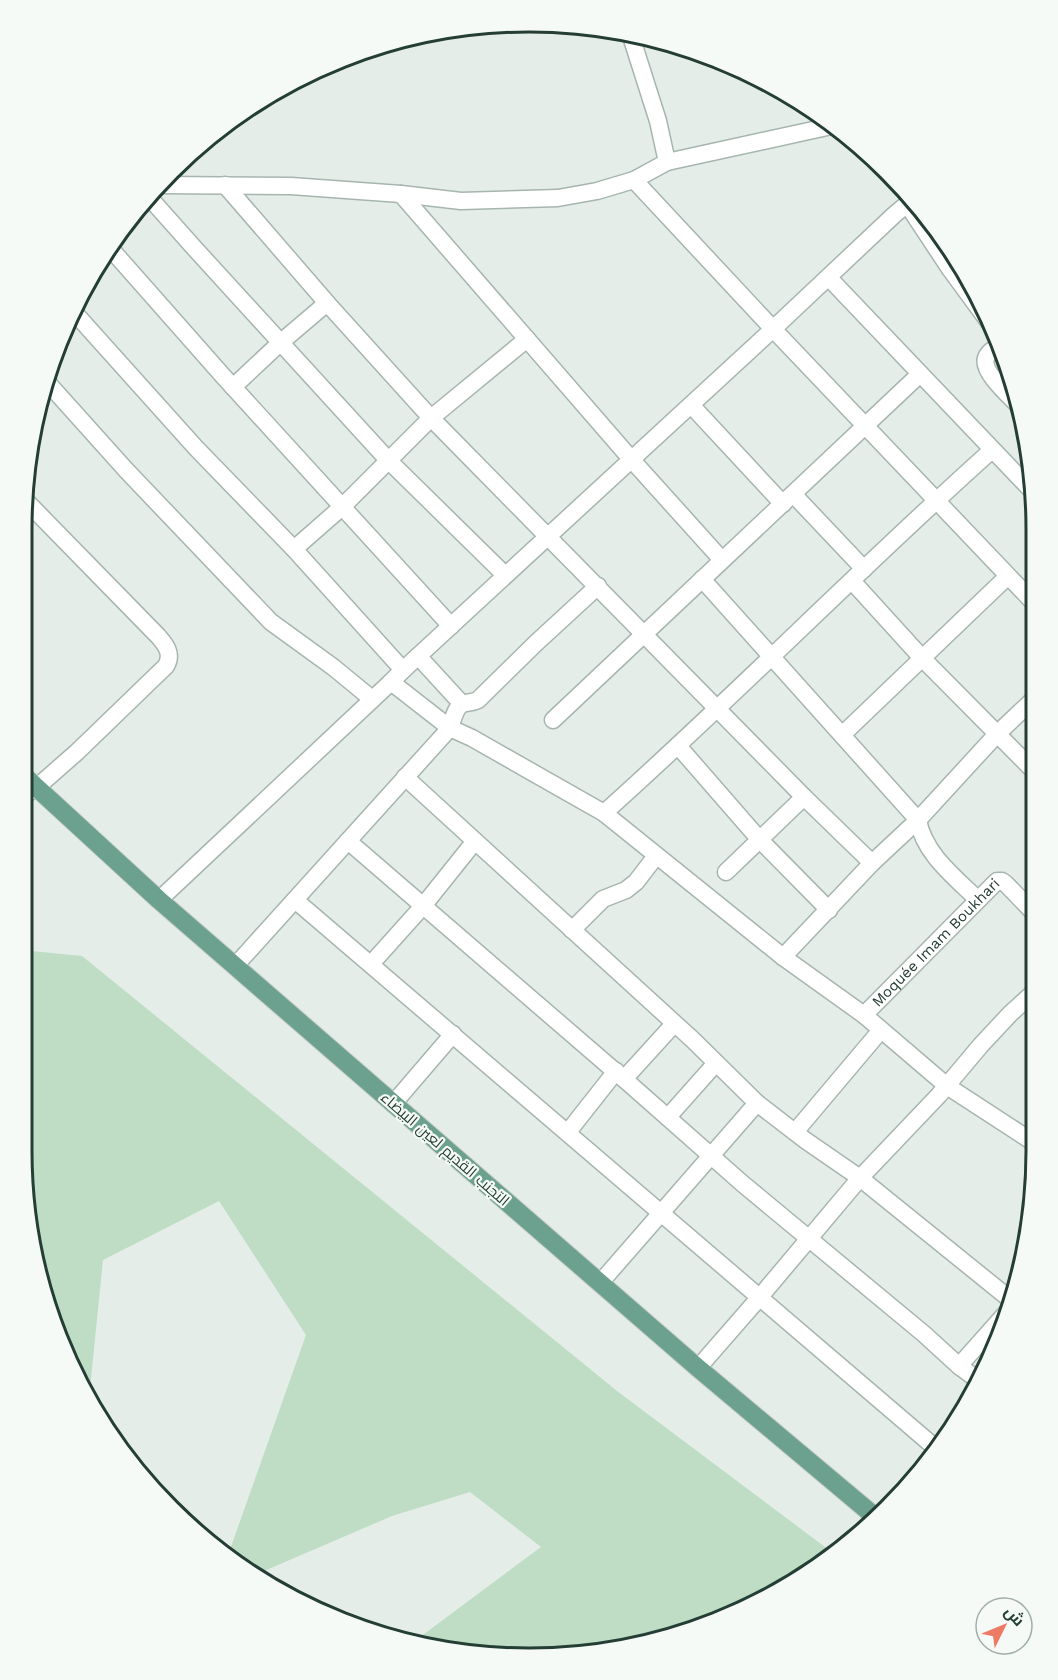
<svg xmlns="http://www.w3.org/2000/svg" width="1058" height="1680" viewBox="0 0 1058 1680" font-family="'Work Sans',Cairo,sans-serif">
<rect width="100%" height="100%" fill="#e4ede8"/>
<path fill="#beddc4" d="M 22,950 L 82,956 L 617,1391 L 833,1553 L 811,1574 L 661,1642 L 529,1659 L 416,1640 L 541,1547 L 470,1492 L 392,1516 L 257,1574 L 227,1558 L 306,1335 L 219,1201 L 103,1260 L 89,1398 L 48,1314 L 21,1151 Z"/>
<g fill="none" stroke-linecap="round" stroke-linejoin="round">
<defs>
<g id="minor">
<path d="M 630,33 L 658,121 L 667,162"/>
<path d="M 634,180 L 667,162 L 836,125"/>
<path d="M 159,185 L 291,186 L 401,194 L 461,201 L 558,198 L 597,191 L 634,180 L 773,329 L 1035,604"/>
<path d="M 225,185 L 327,303 L 431,418 L 804,797 L 872,863"/>
<path d="M 401,194 L 631,459 L 722,560"/>
<path d="M 148,196 L 197,251 L 388,460 L 505,575"/>
<path d="M 110,248 L 223,376 L 451,626"/>
<path d="M 950,269 L 994,329"/>
<path d="M 829,278 L 1036,495"/>
<path d="M 73,311 L 196,448 L 294,549 L 403,670"/>
<path d="M 1000,345 C 995,348 988,352 986,358 C 981,372 1012,398 1021,408"/>
<path d="M 47,382 L 126,470 L 271,622 L 333,667 L 372,699"/>
<path d="M 233,387 L 280,343 L 327,303"/>
<path d="M 691,405 L 783,504"/>
<path d="M 793,494 L 864,569"/>
<path d="M 294,549 L 342,507 L 431,418 L 527,339"/>
<path d="M 702,579 L 918,820 C 924,854 955,877 978,900"/>
<path d="M 852,581 L 922,658 L 1035,772"/>
<path d="M 418,656 L 462,704"/>
<path d="M 391,682 L 450,728 L 472,738 L 604,813 L 783,957 L 864,1015 L 947,1086 L 1033,1142"/>
<path d="M 553,720 L 920,374"/>
<path d="M 842,735 L 1008,576"/>
<path d="M 679,747 L 760,840 L 829,910"/>
<path d="M 405,777 L 693,1040 L 757,1103 L 805,1140 L 860,1178 L 1011,1300"/>
<path d="M 23,796 L 36,788 L 77,752 L 166,666 C 173,654 166,645 158,636 L 25,500"/>
<path d="M 604,813 C 736,695 860,568 992,450"/>
<path d="M 348,841 L 624,1079 L 743,1184 L 924,1334 L 959,1366 L 978,1380"/>
<path d="M 726,872 L 804,797"/>
<path d="M 159,900 L 391,682 L 403,670 L 773,329 L 894,215 L 907,204 L 950,269 L 958,262"/>
<path d="M 295,900 L 938,1450"/>
<path d="M 572,930 L 603,899 L 626,890 L 636,882 L 656,856"/>
<path d="M 783,957 L 872,863 L 918,820 L 997,734 L 1035,698"/>
<path d="M 371,964 L 423,906 L 475,841"/>
<path d="M 235,966 L 450,728 C 453,720 455,708 462,704 C 467,702 472,703 478,700 L 536,643 L 598,586"/>
<path id="s1" d="M 864,1015 L 997,881 L 1002,881 L 1006,884 L 1034,913"/>
<path d="M 624,1079 L 674,1024"/>
<path d="M 393,1104 L 453,1034"/>
<path d="M 668,1117 L 716,1063"/>
<path d="M 568,1132 L 616,1071"/>
<path d="M 795,1132 L 881,1030"/>
<path d="M 600,1283 L 757,1103"/>
<path d="M 959,1366 L 1007,1312"/>
<path d="M 698,1368 L 759,1298 L 860,1178 L 939,1095 L 981,1045 L 1010,1014 L 1034,992"/>
</g>
<path id="primary" d="M 23,775 L 159,900 L 235,966 L 698,1368 L 873,1515"/>
</defs>
<use href="#minor" stroke="#a7b5af" stroke-width="19"/>
<use href="#primary" stroke="#c2c9c6" stroke-width="20"/>
<use href="#minor" stroke="#fff" stroke-width="16"/>
<use href="#primary" stroke="#6ba18e" stroke-width="18"/>
</g>
<g text-anchor="middle" stroke-width="4.5" stroke-linejoin="round" paint-order="stroke">
<g font-size="15" fill="#243e35" stroke="#f5faf7">
<text dy="5" stroke="none"><textPath href="#s1" startOffset="102">Moquée Imam Boukhari</textPath></text>
<text transform="translate(445 1149) rotate(41)" y="5">التجنب القديم لعين البيضاء</text>
</g>
</g>
<path d="M0 0H1058V1680H0ZM529 32H529A497 497 0 0 1 1026 529V1151A497 497 0 0 1 529 1648H529A497 497 0 0 1 32 1151V529A497 497 0 0 1 529 32Z" fill="#f5faf7" fill-rule="evenodd"/>
<path fill="none" stroke="#243e35" stroke-width="3" d="M529 32H529A497 497 0 0 1 1026 529V1151A497 497 0 0 1 529 1648H529A497 497 0 0 1 32 1151V529A497 497 0 0 1 529 32Z"/>
<g transform="translate(1004 1626) rotate(47)"><circle r="28" fill="#f5faf7" stroke="#a1afa9" stroke-width="1.5"/>
<path d="M0-4.5L10 22L0 15L-10 22Z" fill="#ec7a64"/>
<text y="-9" font-size="16" font-weight="bold" text-anchor="middle" fill="#243e35">ش</text>
</g>
</svg>
